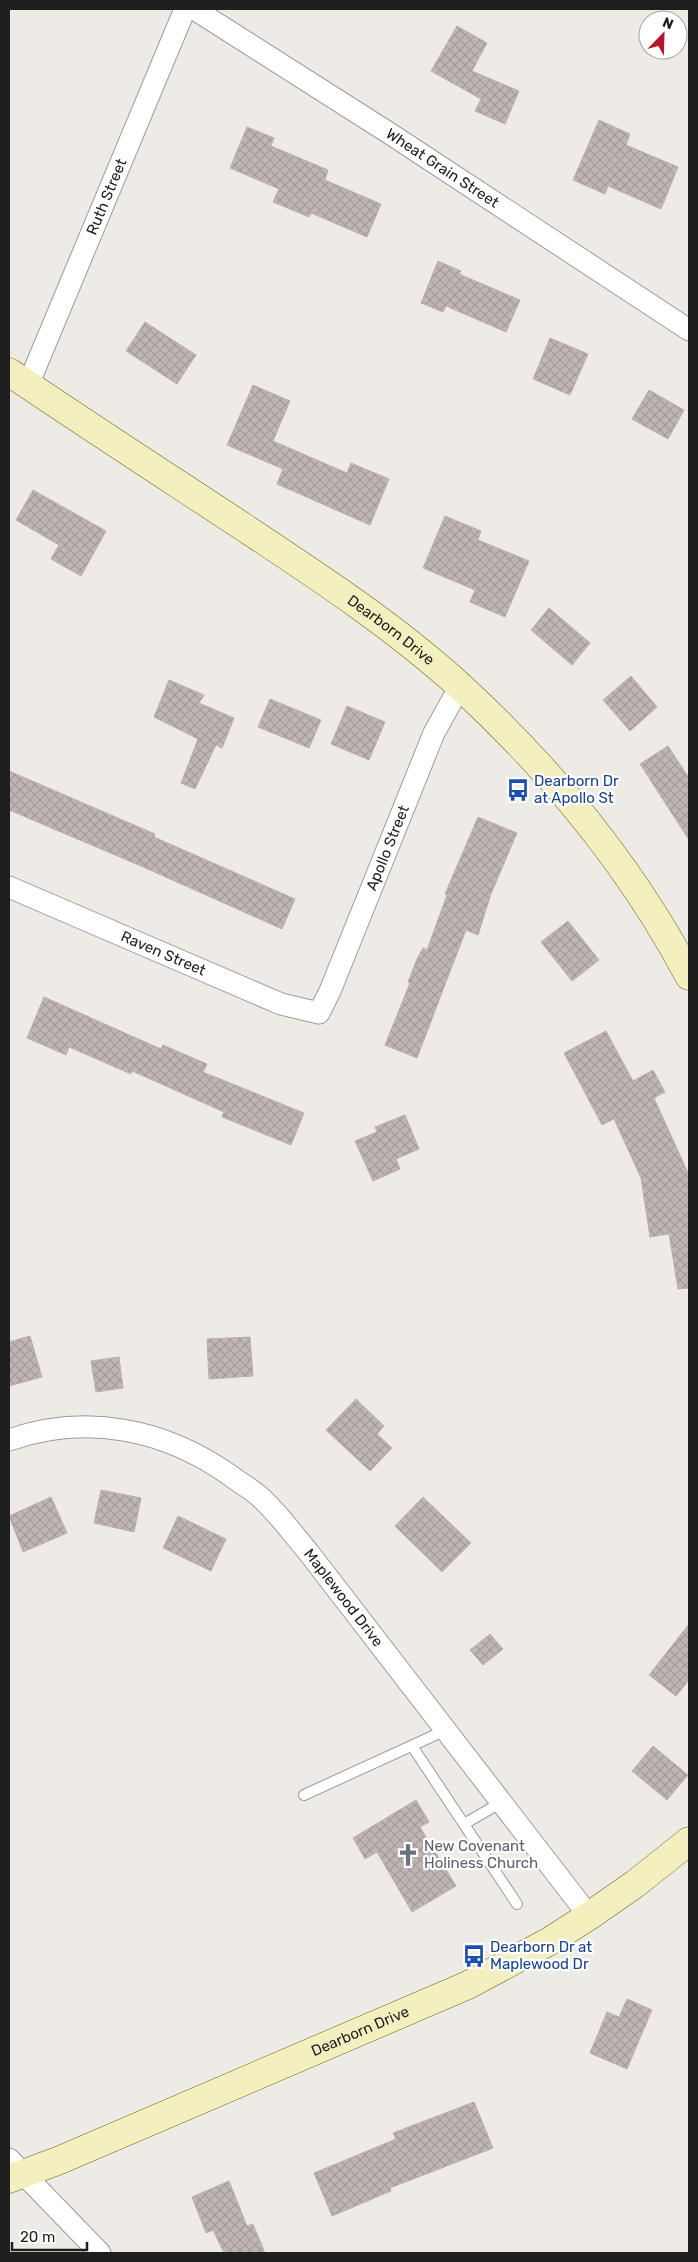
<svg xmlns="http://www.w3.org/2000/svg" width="698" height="2262" viewBox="0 0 698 2262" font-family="Rubik,sans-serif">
<defs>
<pattern id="building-cross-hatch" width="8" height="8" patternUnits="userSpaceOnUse" patternTransform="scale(1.25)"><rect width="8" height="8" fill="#bfb6b3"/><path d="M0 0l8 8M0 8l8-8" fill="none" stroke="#a49c9a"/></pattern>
</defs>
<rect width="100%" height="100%" fill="#eeebe6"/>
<path fill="url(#building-cross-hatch)" stroke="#bfb0aa" d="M 457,26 L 487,43 L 472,71 L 519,91 L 505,124 L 475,111 L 481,99 L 431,71 Z
M 599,120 L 630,134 L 626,145 L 678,167 L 661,209 L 608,186 L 605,194 L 573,180 Z
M 247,127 L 274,138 L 271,146 L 328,170 L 325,180 L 381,204 L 367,237 L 311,213 L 309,217 L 273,202 L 279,189 L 230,168 Z
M 438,261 L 461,271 L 459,274 L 520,300 L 506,332 L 446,306 L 443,312 L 421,303 Z
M 145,322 L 196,355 L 177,384 L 126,351 Z
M 550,338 L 588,354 L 570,395 L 533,379 Z
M 253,385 L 290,401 L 273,441 L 347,473 L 351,463 L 389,479 L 370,525 L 277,484 L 283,469 L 227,445 Z
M 649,390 L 684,410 L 668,439 L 632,419 Z
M 33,490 L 106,531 L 81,576 L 51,559 L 59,545 L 16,520 Z
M 445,516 L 481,531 L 478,540 L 529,561 L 505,617 L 470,602 L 475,590 L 423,568 Z
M 549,608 L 590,643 L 572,665 L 531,630 Z
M 631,676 L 657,707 L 630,731 L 603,700 Z
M 169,680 L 204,695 L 199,703 L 234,718 L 222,748 L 216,745 L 195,789 L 181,783 L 198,739 L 154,717 Z
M 270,699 L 321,720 L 309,748 L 258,727 Z
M 347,706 L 385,722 L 369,760 L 331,744 Z
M 668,746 L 689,778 L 689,840 L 640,764 Z
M 9,771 L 155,834 L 154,837 L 295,899 L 282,929 L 141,866 L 9,810 Z
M 478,817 L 517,833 L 491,894 L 478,935 L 466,930 L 417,1058 L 385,1045 L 410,983 L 408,982 L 417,959 L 423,948 L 427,950 L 447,895 L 445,894 Z
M 568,921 L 599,960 L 572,981 L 541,942 Z
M 44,997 L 161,1049 L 163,1045 L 207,1064 L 203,1072 L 304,1113 L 291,1145 L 222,1117 L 224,1112 L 132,1071 L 131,1074 L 69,1047 L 66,1055 L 27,1038 Z
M 606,1031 L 633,1081 L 653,1070 L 665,1092 L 654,1098 L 689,1175 L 689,1288 L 678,1289 L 669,1234 L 650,1237 L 641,1178 L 614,1119 L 602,1125 L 564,1053 Z
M 405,1115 L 419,1149 L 396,1159 L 400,1169 L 373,1181 L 355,1141 L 377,1132 L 375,1127 Z
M 30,1336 L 42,1377 L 9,1386 L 9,1342 Z
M 250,1337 L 253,1376 L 209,1379 L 207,1339 Z
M 119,1357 L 123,1388 L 96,1392 L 91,1361 Z
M 356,1399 L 384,1426 L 377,1434 L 392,1448 L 370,1471 L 326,1430 Z
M 101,1490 L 141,1498 L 134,1532 L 94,1523 Z
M 51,1497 L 67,1533 L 23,1552 L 9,1516 Z
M 423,1497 L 471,1543 L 442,1572 L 395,1526 Z
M 178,1516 L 226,1539 L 211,1571 L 163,1548 Z
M 689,1624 L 689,1680 L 676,1696 L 649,1675 Z
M 490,1634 L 503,1649 L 483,1665 L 470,1650 Z
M 653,1746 L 688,1775 L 667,1800 L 632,1771 Z
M 416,1800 L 429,1822 L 420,1827 L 456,1886 L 412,1912 L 377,1852 L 365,1859 L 353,1838 Z
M 627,1999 L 652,2010 L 627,2069 L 590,2053 L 607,2012 L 619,2017 Z
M 474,2102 L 493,2148 L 390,2188 L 391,2191 L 332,2216 L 314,2173 L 396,2139 L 393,2133 Z
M 229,2181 L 247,2226 L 253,2224 L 265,2253 L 224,2253 L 213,2230 L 206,2233 L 192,2197 Z"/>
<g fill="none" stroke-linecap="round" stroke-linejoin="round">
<defs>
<path id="lane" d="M 412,1746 L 517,1904
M 304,1795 L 446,1730
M 464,1824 L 502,1802"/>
<g id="street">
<path id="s1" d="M 194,9 L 389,133 L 689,330"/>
<path id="s2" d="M 28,385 L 185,9"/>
<path id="s3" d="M 9,887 L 281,1004 L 319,1013 L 330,991 L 434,733 L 460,686"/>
<path id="s4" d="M 9,1440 C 87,1413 165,1429 231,1476 C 240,1483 251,1489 259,1496 C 278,1513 293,1534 309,1553 L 589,1916"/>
<path d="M 9,2159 L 100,2253"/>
</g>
<g id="secondary">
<path id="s5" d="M 9,372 C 87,425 166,476 245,528 C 319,577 395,627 461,687 C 552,771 631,866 689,976"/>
<path id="s6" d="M 9,2179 L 60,2160 L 468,1985 L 550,1941 L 589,1916 L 635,1884 L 689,1841"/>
</g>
</defs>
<use href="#lane" stroke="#9c9c9c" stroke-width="12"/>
<use href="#street" stroke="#9c9c9c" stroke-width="23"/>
<use href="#secondary" stroke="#6b6a10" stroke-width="29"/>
<use href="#lane" stroke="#fff" stroke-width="10"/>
<use href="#street" stroke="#fff" stroke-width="21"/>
<use href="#secondary" stroke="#f3efbf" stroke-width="28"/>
</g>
<defs>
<symbol id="bus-bare" viewBox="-9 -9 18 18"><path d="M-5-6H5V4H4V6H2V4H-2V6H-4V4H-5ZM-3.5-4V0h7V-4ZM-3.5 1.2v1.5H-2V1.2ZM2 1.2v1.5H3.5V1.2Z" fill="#1a4fb4" stroke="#fff" stroke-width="2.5" paint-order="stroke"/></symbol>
<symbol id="church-bare" viewBox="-9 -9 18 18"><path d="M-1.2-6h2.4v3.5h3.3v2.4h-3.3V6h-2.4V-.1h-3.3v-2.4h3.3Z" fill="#6b7280" stroke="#fff" stroke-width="2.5" paint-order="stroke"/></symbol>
</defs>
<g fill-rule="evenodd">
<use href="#bus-bare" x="502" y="774" width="32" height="32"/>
<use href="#church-bare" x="392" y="1839" width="32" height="32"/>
<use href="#bus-bare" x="458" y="1940" width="32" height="32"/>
</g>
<g text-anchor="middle" stroke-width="4.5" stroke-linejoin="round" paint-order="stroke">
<g font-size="15" fill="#1f1f1f" stroke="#fff">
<text dy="5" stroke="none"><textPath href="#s1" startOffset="295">Wheat Grain Street</textPath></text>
<text dy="5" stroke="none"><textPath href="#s2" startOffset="204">Ruth Street</textPath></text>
<text dy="5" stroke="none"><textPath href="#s5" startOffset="461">Dearborn Drive</textPath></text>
<text dy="5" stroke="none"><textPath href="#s3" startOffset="514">Apollo Street</textPath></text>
<text dy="5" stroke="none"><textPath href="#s3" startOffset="168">Raven Street</textPath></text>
<text dy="5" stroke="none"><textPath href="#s4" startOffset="401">Maplewood Drive</textPath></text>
<text dy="5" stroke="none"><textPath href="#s6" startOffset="381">Dearborn Drive</textPath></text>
</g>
<g font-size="15" fill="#164399" stroke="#fff" text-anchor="start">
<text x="534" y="786">Dearborn Dr<tspan x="534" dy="17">at Apollo St</tspan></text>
<text x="490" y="1952">Dearborn Dr at<tspan x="490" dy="17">Maplewood Dr</tspan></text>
</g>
<g font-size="15" fill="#5b616d" stroke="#fff" text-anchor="start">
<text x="424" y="1851">New Covenant<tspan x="424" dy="17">Holiness Church</tspan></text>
</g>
</g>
<rect width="698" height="2262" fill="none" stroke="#1f1f1f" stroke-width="20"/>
<g transform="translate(663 35) rotate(23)"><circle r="24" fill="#ffffff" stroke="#a5a5a5"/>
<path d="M0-4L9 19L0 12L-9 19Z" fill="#b91429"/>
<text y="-8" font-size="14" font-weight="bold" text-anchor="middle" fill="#1f1f1f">N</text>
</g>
<path d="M12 2242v8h75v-8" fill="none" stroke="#1f1f1f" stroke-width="2.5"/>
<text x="20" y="2242" font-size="15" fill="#1f1f1f" stroke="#ffffff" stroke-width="4" paint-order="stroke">20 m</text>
</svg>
